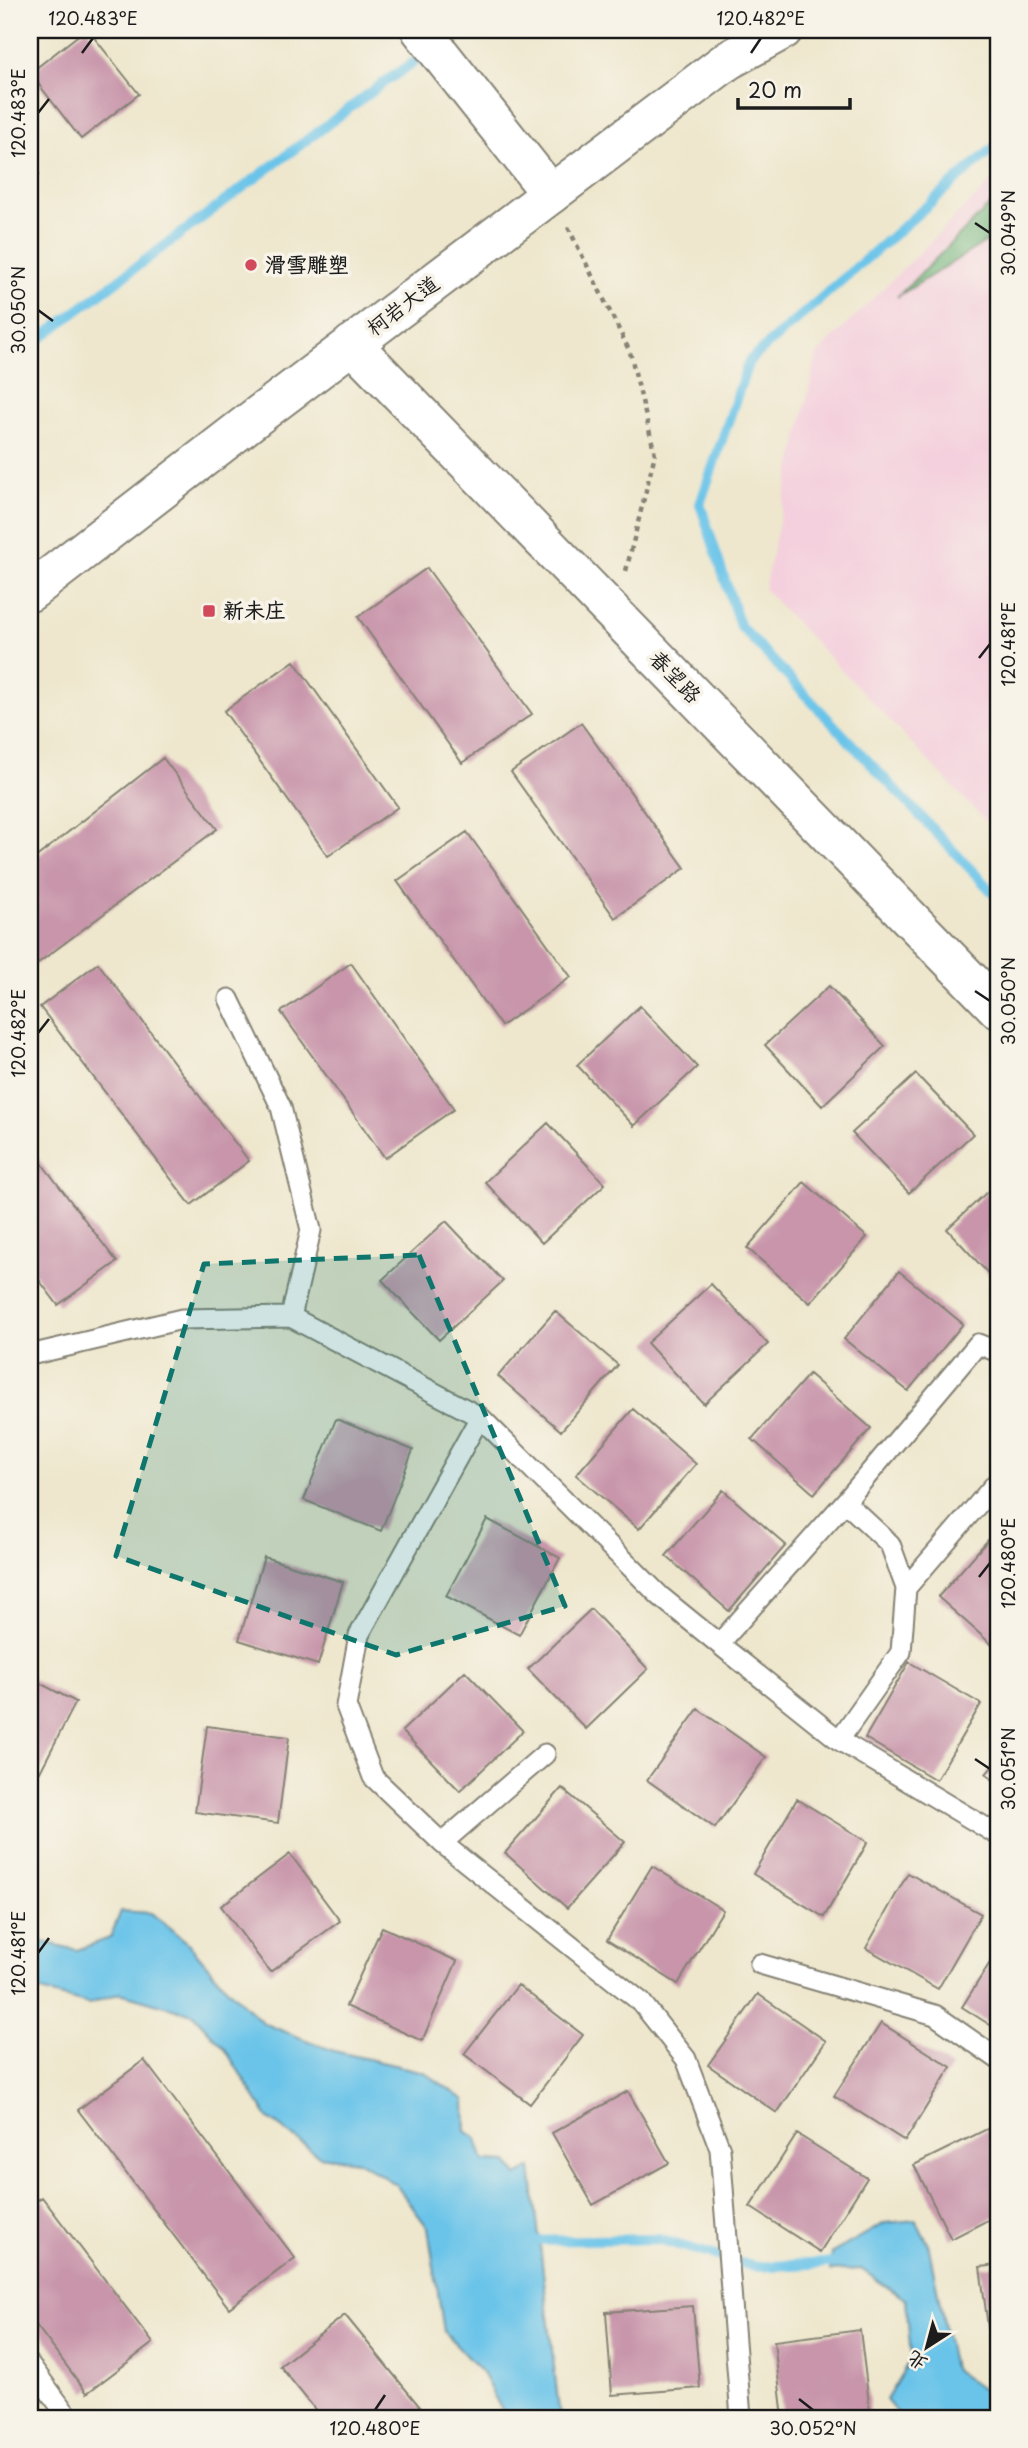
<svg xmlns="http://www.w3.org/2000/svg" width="1028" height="2448" viewBox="0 0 1028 2448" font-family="'Playpen Sans','LXGW WenKai TC',sans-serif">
<rect width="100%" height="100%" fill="#f7f3e8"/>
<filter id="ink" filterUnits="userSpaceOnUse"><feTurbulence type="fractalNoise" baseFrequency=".0143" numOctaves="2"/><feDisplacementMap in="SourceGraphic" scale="14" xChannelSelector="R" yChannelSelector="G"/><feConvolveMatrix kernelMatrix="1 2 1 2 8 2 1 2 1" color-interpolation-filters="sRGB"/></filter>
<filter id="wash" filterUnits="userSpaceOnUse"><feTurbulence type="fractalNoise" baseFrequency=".00686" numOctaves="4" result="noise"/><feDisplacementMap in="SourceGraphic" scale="28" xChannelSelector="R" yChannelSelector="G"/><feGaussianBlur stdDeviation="1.57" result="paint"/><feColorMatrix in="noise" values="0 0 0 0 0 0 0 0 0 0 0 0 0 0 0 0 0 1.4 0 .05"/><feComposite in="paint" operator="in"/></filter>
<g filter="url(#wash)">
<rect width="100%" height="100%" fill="#eee7cd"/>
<path fill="#f4cfdd" d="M 998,175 L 998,834 L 764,589 L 817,354 Z"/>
<path fill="#69b074" stroke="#426648" stroke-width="2" d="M 998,197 L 998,234 L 897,297 Z"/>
<path fill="#6bc4e9" stroke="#447082" stroke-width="2" d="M 121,1911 L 151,1913 L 187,1942 L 222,1983 L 263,2023 L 334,2051 L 424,2072 L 465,2100 L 466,2131 L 477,2139 L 484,2161 L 508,2162 L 517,2176 L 531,2168 L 560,2418 L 506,2418 L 482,2373 L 444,2332 L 428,2228 L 396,2185 L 358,2161 L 319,2156 L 268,2118 L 225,2049 L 193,2014 L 120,1993 L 88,2004 L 30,1988 L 30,1924 L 43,1942 L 77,1950 L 110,1938 Z
M 916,2220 L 928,2243 L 953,2369 L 983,2390 L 998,2390 L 998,2418 L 901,2418 L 886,2400 L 911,2358 L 906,2300 L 861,2269 L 830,2271 L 832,2253 L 885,2223 Z"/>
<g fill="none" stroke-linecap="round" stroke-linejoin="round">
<path stroke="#6bc4e9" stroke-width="10" d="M 998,144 L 749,361 L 700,504 L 740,626 L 998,898
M 30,346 L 386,81 L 462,30
M 526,2241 L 658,2239 L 755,2267 L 845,2262"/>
</g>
<g id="blocks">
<path fill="#c895aa" d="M 85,30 L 88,30 L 139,94 L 81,139 L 30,73 Z
M 30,162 L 39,174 L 30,181 Z
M 427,568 L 532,714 L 462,763 L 358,617 Z
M 294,661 L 398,807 L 328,856 L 224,711 Z
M 581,723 L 685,868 L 615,918 L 511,772 Z
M 163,758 L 217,829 L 30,969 L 30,862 Z
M 467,832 L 571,977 L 501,1026 L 397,881 Z
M 98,963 L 249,1161 L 191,1205 L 40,1007 Z
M 351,963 L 454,1109 L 385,1158 L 281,1012 Z
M 829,986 L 885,1046 L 822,1106 L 765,1045 Z
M 640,1006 L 697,1067 L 634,1126 L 577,1065 Z
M 916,1074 L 973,1134 L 909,1193 L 852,1133 Z
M 548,1123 L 605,1184 L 542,1243 L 485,1182 Z
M 30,1148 L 117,1262 L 58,1305 L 30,1268 Z
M 804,1182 L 867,1237 L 810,1303 L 747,1248 Z
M 998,1182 L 998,1284 L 947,1229 Z
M 446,1221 L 503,1281 L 439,1340 L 382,1280 Z
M 899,1271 L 963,1324 L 908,1391 L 844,1339 Z
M 711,1284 L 768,1344 L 704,1404 L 647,1343 Z
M 555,1311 L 618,1365 L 561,1431 L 498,1376 Z
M 809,1374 L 871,1428 L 814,1494 L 752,1439 Z
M 633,1409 L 696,1464 L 639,1529 L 576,1475 Z
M 336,1419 L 413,1450 L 381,1531 L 304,1500 Z
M 723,1490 L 786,1545 L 729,1611 L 666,1556 Z
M 487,1519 L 560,1558 L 519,1635 L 446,1596 Z
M 995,1532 L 998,1535 L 998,1650 L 938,1597 Z
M 264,1557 L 343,1582 L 318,1665 L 239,1640 Z
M 591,1609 L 648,1669 L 586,1729 L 528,1669 Z
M 909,1662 L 981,1704 L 936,1780 L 865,1738 Z
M 465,1671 L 523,1731 L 460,1791 L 402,1731 Z
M 30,1678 L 76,1702 L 40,1772 L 30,1767 Z
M 698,1709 L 766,1757 L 715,1828 L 647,1780 Z
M 207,1726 L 289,1737 L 278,1823 L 195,1812 Z
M 998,1760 L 998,1784 L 986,1774 Z
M 562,1788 L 625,1842 L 567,1908 L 505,1853 Z
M 797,1799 L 868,1842 L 824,1917 L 753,1874 Z
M 290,1854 L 340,1921 L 270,1972 L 221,1906 Z
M 652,1866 L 723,1910 L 678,1984 L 607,1940 Z
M 908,1873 L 981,1914 L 938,1989 L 866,1948 Z
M 382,1927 L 457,1961 L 422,2041 L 346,2006 Z
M 998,1950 L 998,2030 L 962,2007 Z
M 518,1985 L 583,2035 L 530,2104 L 464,2054 Z
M 758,1994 L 826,2041 L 777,2113 L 708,2065 Z
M 881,2023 L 951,2067 L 905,2141 L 834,2096 Z
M 144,2060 L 295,2258 L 229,2308 L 78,2110 Z
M 628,2091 L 669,2163 L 593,2205 L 552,2133 Z
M 993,2126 L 998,2137 L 998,2215 L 951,2239 L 914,2165 Z
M 797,2134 L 867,2178 L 820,2252 L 750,2207 Z
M 42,2197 L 153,2343 L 87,2393 L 30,2317 L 30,2205 Z
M 998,2265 L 998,2348 L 991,2349 L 980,2267 Z
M 693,2306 L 700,2388 L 612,2395 L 606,2312 Z
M 345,2315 L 429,2418 L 322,2418 L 280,2366 Z
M 860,2330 L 870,2412 L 822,2418 L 783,2418 L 774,2341 Z"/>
</g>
</g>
<g filter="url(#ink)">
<use href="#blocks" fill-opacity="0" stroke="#858274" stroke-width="2"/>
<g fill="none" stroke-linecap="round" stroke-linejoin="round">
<defs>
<path id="service" d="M 229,999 L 281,1107 L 311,1230 L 291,1317
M 30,1355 L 182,1319 L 291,1317 L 480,1417 L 660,1596 L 719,1644 L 839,1740 L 998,1835
M 480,1417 L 359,1635 L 346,1706 L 373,1777 L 442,1843 L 641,2002 L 686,2059 L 720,2149 L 741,2418
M 906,1588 L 998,1481
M 719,1644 L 845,1502 L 978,1344 L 998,1352
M 839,1740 L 901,1652 L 906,1588 L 890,1544 L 845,1502
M 442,1843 L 545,1754
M 760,1964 L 935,2015 L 998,2059
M 30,2365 L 69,2418"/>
<path id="minor" d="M 421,30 L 551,194"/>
<path id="tertiary" d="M 352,344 L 998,1009
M 30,592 L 260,414 L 727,61 L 783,30"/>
</defs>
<use href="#service" stroke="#858274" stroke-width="23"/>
<use href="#minor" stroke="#858274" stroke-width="42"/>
<use href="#tertiary" stroke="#858274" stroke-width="42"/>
<path stroke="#858274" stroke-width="4.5" stroke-dasharray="5 5" stroke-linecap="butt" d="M 568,227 L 630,352 L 655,454 L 626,571"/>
<use href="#service" stroke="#fff" stroke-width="19"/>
<use href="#minor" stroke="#fff" stroke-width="38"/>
<use href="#tertiary" stroke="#fff" stroke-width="38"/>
</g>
</g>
<path fill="#0f766e" fill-opacity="0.2" stroke="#0f766e" stroke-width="5" stroke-dasharray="14 9" stroke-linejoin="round" d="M 419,1255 L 565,1606 L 396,1655 L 116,1556 L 204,1264 Z"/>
<path fill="none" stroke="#1c1c1c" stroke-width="2.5" d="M 82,53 L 93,38M 751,53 L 761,38M 38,113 L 49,99M 975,223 L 990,233M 38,310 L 53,321M 979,658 L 990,644M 975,991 L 990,1001M 38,1033 L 49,1019M 979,1577 L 990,1563M 975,1759 L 990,1769M 38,1953 L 49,1938M 799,2399 L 813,2410M 375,2410 L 385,2395"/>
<g fill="#d1495b" stroke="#f7f3e8" stroke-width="2.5">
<circle cx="251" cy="265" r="7"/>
<rect x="202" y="604" width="14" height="14" rx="3.5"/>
</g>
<g text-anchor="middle" stroke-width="7" stroke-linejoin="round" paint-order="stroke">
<g font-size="21" font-weight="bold" fill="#1c1c1c" stroke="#f7f3e8" text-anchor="start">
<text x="265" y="272">滑雪雕塑</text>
<text x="223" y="618">新未庄</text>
</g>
<g font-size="21" fill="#1c1c1c" stroke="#f7f3e8">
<text transform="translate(403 306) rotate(-37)" y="7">柯岩大道</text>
<text transform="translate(675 677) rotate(46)" y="7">春望路</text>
</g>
</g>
<rect width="1028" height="2448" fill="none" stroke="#f7f3e8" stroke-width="77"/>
<g transform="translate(927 2347) rotate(216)" stroke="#f7f3e8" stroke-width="5" paint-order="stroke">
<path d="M0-5L12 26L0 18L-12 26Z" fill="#1c1c1c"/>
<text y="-10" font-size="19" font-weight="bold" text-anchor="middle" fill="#1c1c1c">北</text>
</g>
<path d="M738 98v10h112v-10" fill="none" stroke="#1c1c1c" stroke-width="3.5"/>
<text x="748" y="98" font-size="21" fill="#1c1c1c" stroke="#f7f3e8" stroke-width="5" paint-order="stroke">20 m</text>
<rect x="38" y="38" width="952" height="2372" fill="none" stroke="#1c1c1c" stroke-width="2.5"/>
<g font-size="18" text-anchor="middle" fill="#1c1c1c">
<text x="93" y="25">120.483°E</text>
<text x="761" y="25">120.482°E</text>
<text transform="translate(19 113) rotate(-90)" y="6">120.483°E</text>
<text transform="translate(1009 233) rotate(-90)" y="6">30.049°N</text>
<text transform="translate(19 310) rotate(-90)" y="6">30.050°N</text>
<text transform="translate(1009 644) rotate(-90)" y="6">120.481°E</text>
<text transform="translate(1009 1001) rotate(-90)" y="6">30.050°N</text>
<text transform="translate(19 1033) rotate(-90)" y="6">120.482°E</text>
<text transform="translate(1009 1563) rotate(-90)" y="6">120.480°E</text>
<text transform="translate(1009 1769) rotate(-90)" y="6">30.051°N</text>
<text transform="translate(19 1953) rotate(-90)" y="6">120.481°E</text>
<text x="375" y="2435">120.480°E</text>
<text x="813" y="2435">30.052°N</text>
</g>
</svg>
